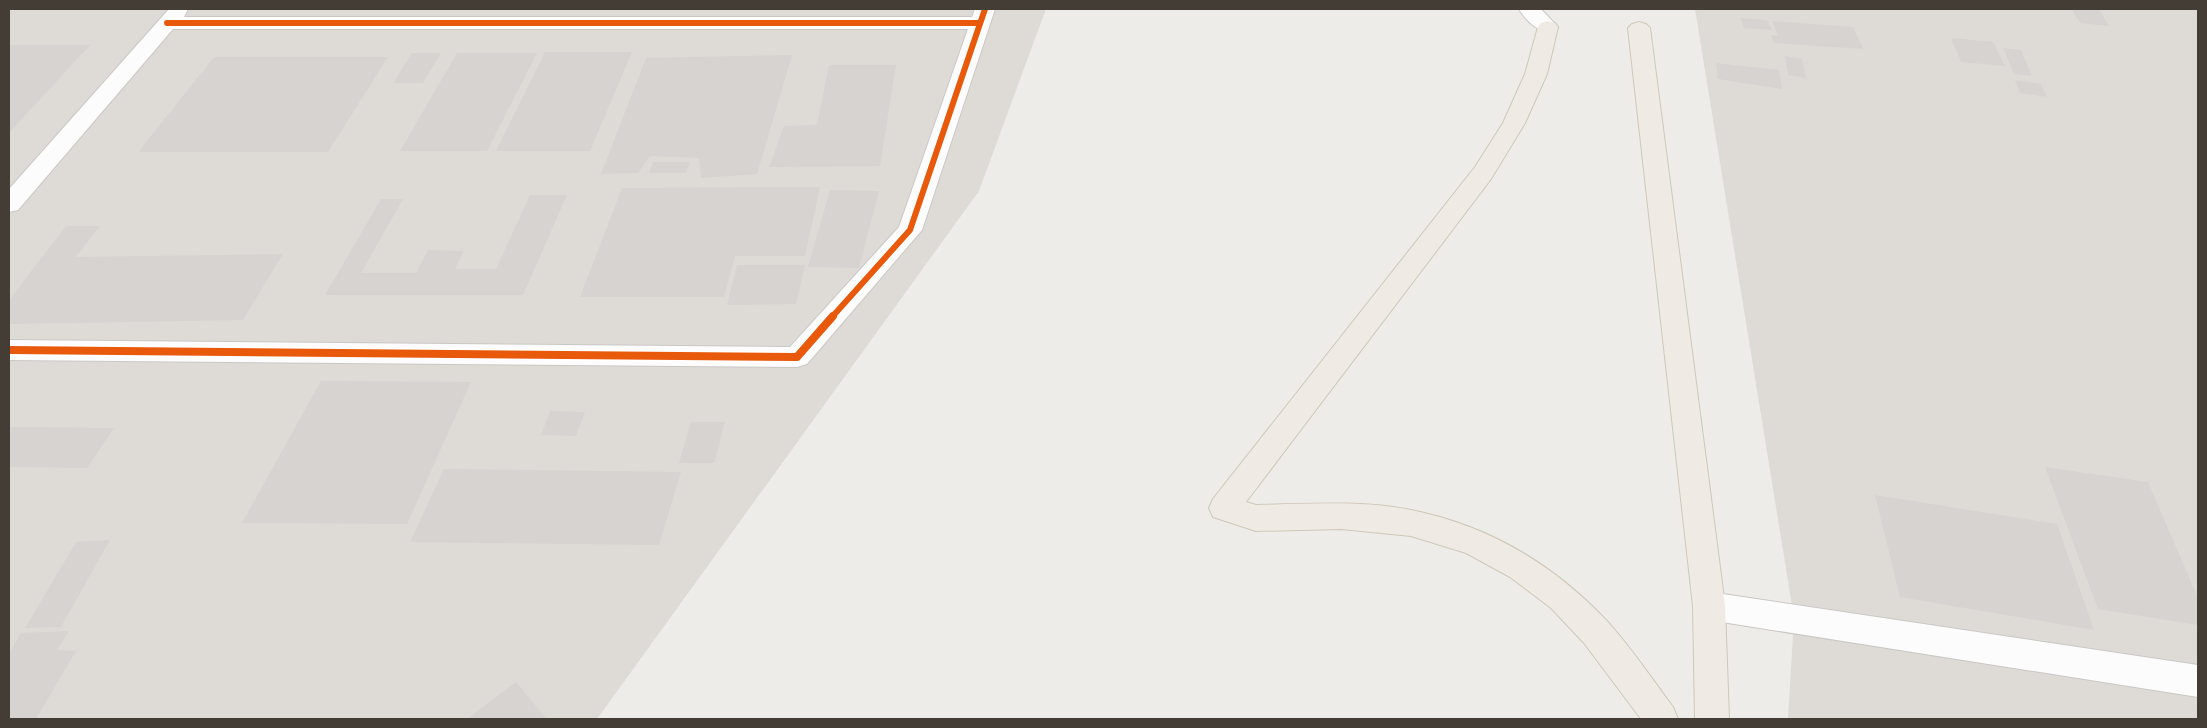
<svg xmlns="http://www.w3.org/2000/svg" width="2207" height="728" viewBox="0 0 2207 728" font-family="Roboto,sans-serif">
<rect width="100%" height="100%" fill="#eeece9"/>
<path fill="#dedbd7" d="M 9,9 L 1046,9 L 979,191 L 597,719 L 9,719 Z
M 1695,9 L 2198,9 L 2198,719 L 1788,719 L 1794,618 Z"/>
<path fill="#d6d3d0" d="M 2072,9 L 2099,9 L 2109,26 L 2080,23 Z
M 1740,18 L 1767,20 L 1772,30 L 1744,28 Z
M 1772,21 L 1853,27 L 1863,49 L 1774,43 L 1771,35 L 1778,36 Z
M 1951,38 L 1993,42 L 2005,66 L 1961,62 Z
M 9,45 L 90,45 L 9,133 Z
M 2003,48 L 2021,50 L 2032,76 L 2014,74 Z
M 545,52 L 632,52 L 590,151 L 496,151 Z
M 412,53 L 441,53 L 423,83 L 393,83 Z
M 457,53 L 537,53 L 487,151 L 400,151 Z
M 792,55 L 757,174 L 701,178 L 699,158 L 650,156 L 638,173 L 601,174 L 646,58 Z
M 1785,56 L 1802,59 L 1806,78 L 1788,75 Z
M 214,57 L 388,57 L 328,152 L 138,152 Z
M 1716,63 L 1779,70 L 1782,89 L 1718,79 Z
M 829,65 L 896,65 L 880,166 L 769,167 L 784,126 L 817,125 Z
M 2015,80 L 2041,84 L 2047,97 L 2020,93 Z
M 653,162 L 690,162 L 686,173 L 649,173 Z
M 820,187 L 805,256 L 735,256 L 724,297 L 580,297 L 622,188 Z
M 830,190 L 879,191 L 859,268 L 808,267 Z
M 530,195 L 567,195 L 523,295 L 325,295 L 381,199 L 403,199 L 361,273 L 416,273 L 428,250 L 464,251 L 455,269 L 496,269 Z
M 66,226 L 100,226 L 76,257 L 283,254 L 243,320 L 9,324 L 9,300 Z
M 737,265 L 805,265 L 796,304 L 727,305 Z
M 321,381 L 471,382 L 407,524 L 242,523 Z
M 550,411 L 585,412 L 576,436 L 541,435 Z
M 691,422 L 725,422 L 714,463 L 679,463 Z
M 9,427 L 114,428 L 87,468 L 9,467 Z
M 2045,467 L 2148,482 L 2198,598 L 2198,625 L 2098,609 Z
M 444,469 L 681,472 L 659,545 L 410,542 Z
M 1875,495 L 2057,524 L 2094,630 L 1900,597 Z
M 110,540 L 61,627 L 25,628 L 76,542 Z
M 69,631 L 57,650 L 76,651 L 36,719 L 9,719 L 9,653 L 21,633 Z
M 516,682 L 547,719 L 467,719 Z"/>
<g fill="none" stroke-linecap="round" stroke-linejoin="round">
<defs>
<path id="minor" d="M 169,9 L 188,9 L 184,17 L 972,17 L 975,9 L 995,9 L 922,230 L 807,364 L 797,367 L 9,360 L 9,340 L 790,347 L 899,227 L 968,29 L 173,29 L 18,210 L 9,212 L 9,189 Z
M 1519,9 L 1541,9 L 1558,27 L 1555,31 C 1540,35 1526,21 1519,9 Z
M 1709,592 L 2198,665 L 2198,697 L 1709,620 L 1698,616 L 1693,606 L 1698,596 Z"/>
<path id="major" d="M 1548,21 L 1555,23 L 1558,27 L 1547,74 L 1525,123 L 1491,179 L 1246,502 L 1256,505 C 1307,504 1361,500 1411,510 C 1487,525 1553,564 1606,620 C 1630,646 1652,679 1673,707 L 1678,719 L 1641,719 L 1584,643 L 1551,608 L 1510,577 L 1466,553 L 1411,536 L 1341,529 L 1256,531 L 1213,517 L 1209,508 L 1213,499 L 1475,167 L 1503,123 L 1525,74 L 1538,27 L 1541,23 Z
M 1639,22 L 1646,24 L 1650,28 L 1725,606 L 1729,719 L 1695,719 L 1693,606 L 1628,28 L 1632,24 Z"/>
</defs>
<use href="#minor" stroke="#cac8c5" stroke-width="2"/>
<use href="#major" stroke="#cfc7b8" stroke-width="2"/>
<use href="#minor" fill="#fcfcfc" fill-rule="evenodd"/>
<use href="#major" fill="#efebe4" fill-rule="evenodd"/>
<defs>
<path id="cycleway-far1" d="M 167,23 L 979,23
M 832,317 L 910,230 L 985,9"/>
<path id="cycleway" d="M 9,350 L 797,357 L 833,316"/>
</defs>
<use href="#cycleway-far1" stroke="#fff" stroke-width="9"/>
<use href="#cycleway" stroke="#fff" stroke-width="11"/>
<use href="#cycleway-far1" stroke="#e8590c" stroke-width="6"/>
<use href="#cycleway" stroke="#e8590c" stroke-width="8"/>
</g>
<rect width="2207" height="728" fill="none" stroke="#433d36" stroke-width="20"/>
</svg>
